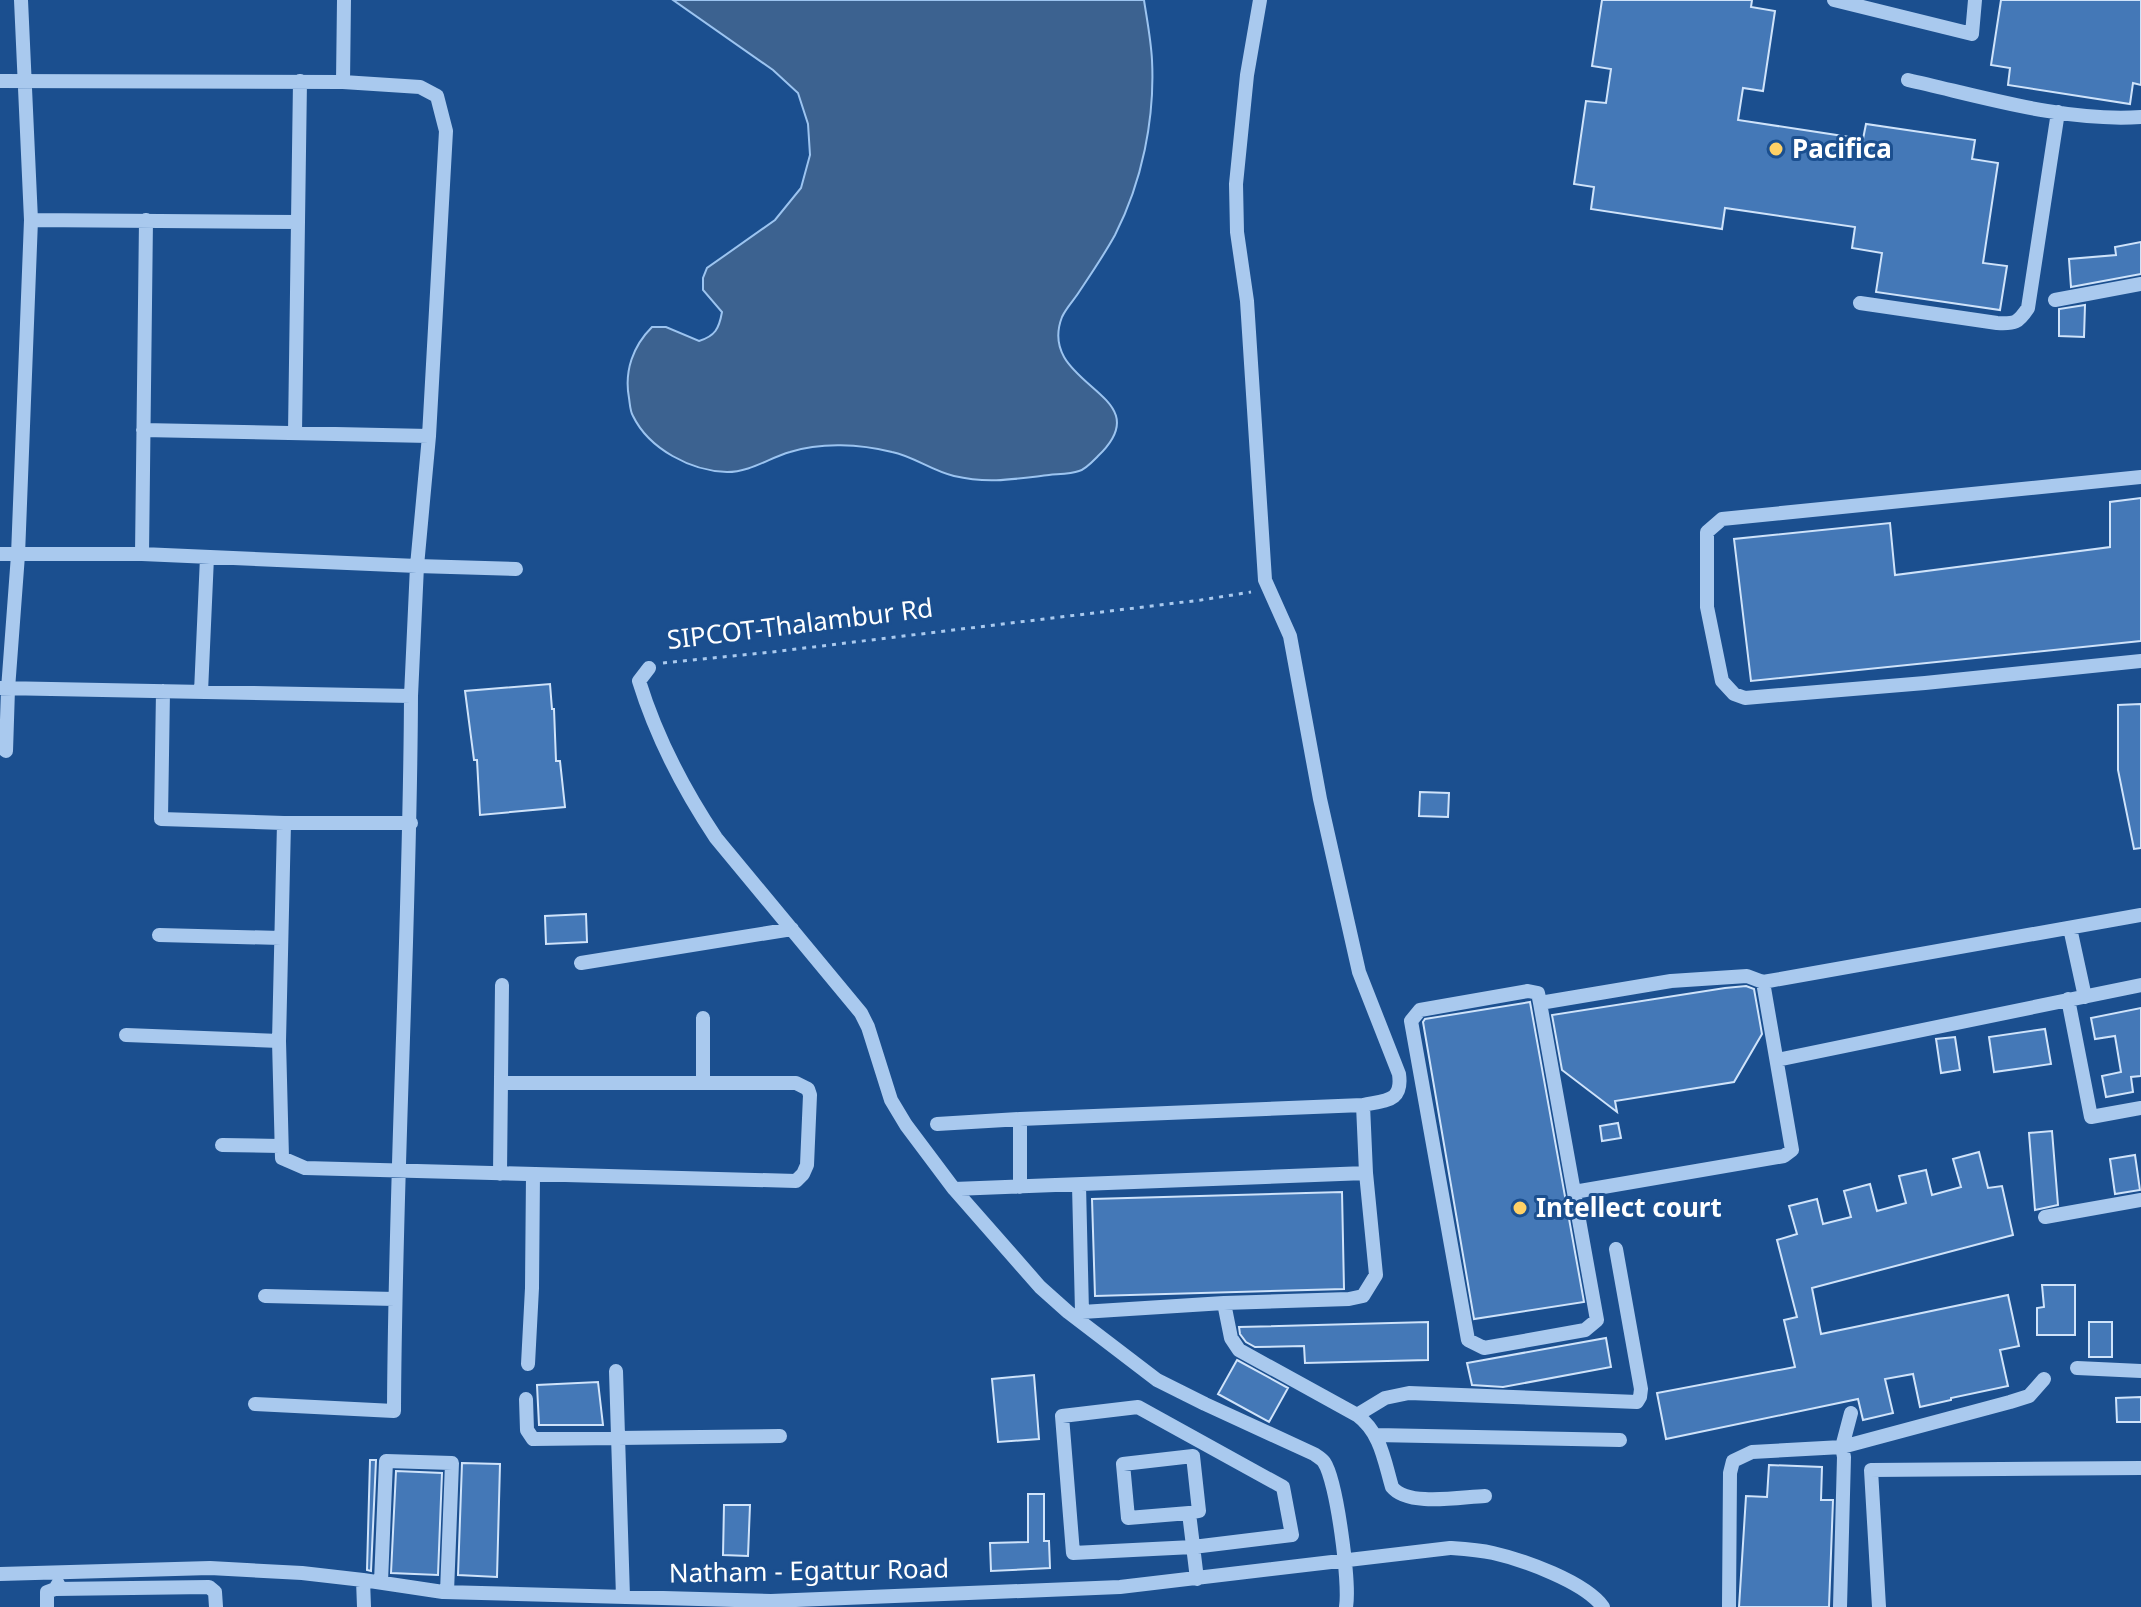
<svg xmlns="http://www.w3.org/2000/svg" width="2141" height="1607" viewBox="0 0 2141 1607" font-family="'Noto Sans',sans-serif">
<rect width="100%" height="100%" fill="#1b4f8f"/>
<path fill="#3c6290" stroke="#9cc4f0" stroke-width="2" d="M 673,0 L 1144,0 C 1147,20 1151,40 1152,60 C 1155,119 1142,182 1115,235 C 1104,255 1091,274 1079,292 C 1074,300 1066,308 1062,317 C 1035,387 1164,393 1098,456 C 1093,461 1086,469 1079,471 C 1071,474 1059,474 1049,475 C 1015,479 988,484 954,476 C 932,471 913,456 892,452 C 860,444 821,442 790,452 C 769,458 750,472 727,472 C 691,471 649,449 633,416 C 630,411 630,404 629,398 C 624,371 633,346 652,327 L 666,327 L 699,341 C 715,336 719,329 722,312 L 703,290 L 703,278 L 707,268 L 775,220 L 801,188 L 810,155 L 808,124 L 798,93 L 773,70 Z"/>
<path fill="#4478b7" stroke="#cfe3fa" stroke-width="2" d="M 1602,0 L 1752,0 L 1751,7 L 1775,11 L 1763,91 L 1743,88 L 1738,120 L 1863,139 L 1866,124 L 1975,140 L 1972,159 L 1998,163 L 1983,263 L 2007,266 L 2000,310 L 1876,292 L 1882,253 L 1852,248 L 1855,227 L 1725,208 L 1722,229 L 1591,209 L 1594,187 L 1574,184 L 1586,101 L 1606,103 L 1611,69 L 1592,66 Z
M 2001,0 L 2141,0 L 2141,85 L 2133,83 L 2130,104 L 2008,85 L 2010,68 L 1991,65 Z
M 2141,242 L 2141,274 L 2071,287 L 2069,259 L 2116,255 L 2115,247 Z
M 2085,305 L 2084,337 L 2059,336 L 2059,309 Z
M 2141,498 L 2141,641 L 1751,681 L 1734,539 L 1890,523 L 1895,575 L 2110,547 L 2110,502 Z
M 550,684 L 552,709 L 554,709 L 556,761 L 560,761 L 565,807 L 480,815 L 477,760 L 474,760 L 465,691 Z
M 2141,704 L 2141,848 L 2134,849 L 2118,770 L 2118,705 Z
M 1420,792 L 1449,793 L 1448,817 L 1419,816 Z
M 586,914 L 587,942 L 546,944 L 545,916 Z
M 1746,986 L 1754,989 L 1762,1034 L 1734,1082 L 1615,1101 L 1617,1112 L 1562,1070 L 1552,1015 L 1725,988 Z
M 1530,1002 L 1584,1302 L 1474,1319 L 1423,1022 L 1425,1019 Z
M 2141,1008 L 2141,1076 L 2131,1077 L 2133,1092 L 2106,1097 L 2102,1076 L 2121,1072 L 2115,1036 L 2095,1039 L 2091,1018 Z
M 2045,1029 L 2051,1064 L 1994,1072 L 1989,1037 Z
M 1955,1037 L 1960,1070 L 1941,1073 L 1936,1039 Z
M 1618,1123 L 1621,1138 L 1602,1141 L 1600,1126 Z
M 2052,1131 L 2058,1205 L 2035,1210 L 2029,1133 Z
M 1979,1152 L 1988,1188 L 2002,1186 L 2013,1235 L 1812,1288 L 1821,1334 L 2008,1295 L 2019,1346 L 2000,1350 L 2008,1386 L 1951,1398 L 1951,1400 L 1920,1407 L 1913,1374 L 1885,1379 L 1893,1413 L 1863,1420 L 1858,1399 L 1666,1439 L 1657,1393 L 1795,1367 L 1784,1320 L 1797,1317 L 1777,1240 L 1797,1234 L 1789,1206 L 1817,1199 L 1823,1224 L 1851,1217 L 1844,1191 L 1870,1184 L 1877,1211 L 1906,1203 L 1899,1176 L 1926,1170 L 1932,1195 L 1961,1187 L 1953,1159 Z
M 2135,1155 L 2140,1190 L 2115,1194 L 2110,1159 Z
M 1342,1192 L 1344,1289 L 1095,1296 L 1092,1199 Z
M 2042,1285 L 2075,1285 L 2075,1335 L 2037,1335 L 2037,1308 L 2044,1307 Z
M 1428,1322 L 1428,1360 L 1305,1363 L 1304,1346 L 1255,1347 L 1246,1342 L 1240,1334 L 1239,1327 Z
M 2089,1322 L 2112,1322 L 2112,1357 L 2089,1357 Z
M 1606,1338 L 1611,1367 L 1503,1387 L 1472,1385 L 1467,1363 Z
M 1237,1360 L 1288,1388 L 1269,1422 L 1218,1394 Z
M 1034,1375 L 1039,1439 L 998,1442 L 992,1379 Z
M 598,1382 L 603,1425 L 539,1425 L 537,1385 Z
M 2141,1397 L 2141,1422 L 2117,1422 L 2116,1398 Z
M 370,1460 L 376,1460 L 371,1571 L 367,1570 Z
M 462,1463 L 500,1464 L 497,1577 L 458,1575 Z
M 1769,1465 L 1822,1467 L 1821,1500 L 1833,1500 L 1829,1607 L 1739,1607 L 1746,1496 L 1767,1497 Z
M 396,1471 L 442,1473 L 438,1575 L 391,1573 Z
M 1028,1494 L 1044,1494 L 1044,1541 L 1049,1541 L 1050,1568 L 991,1571 L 990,1543 L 1028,1542 Z
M 724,1505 L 750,1505 L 748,1556 L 723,1555 Z"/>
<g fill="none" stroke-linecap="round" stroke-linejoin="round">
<path stroke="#a9c9ee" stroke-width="3" stroke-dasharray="4 6" stroke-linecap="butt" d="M 663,663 L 772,652 L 1201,600 L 1251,592"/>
<path stroke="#a9c9ee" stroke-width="14" d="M 1260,0 L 1247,75 L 1236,184 L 1237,232 L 1247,301 L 1265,580 L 1290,636 L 1320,799 L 1359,972 L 1399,1074 C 1403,1102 1386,1100 1363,1105
M 1834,0 L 1972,34 L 1975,0
M 1908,80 C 1984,97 2063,122 2141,117
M 0,81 L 343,82 L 420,87 L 437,96 L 446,131 L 429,436 L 417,566 L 142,554 L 0,554
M 343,82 L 344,0
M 31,220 L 298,222
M 2055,300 L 2141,284
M 1860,303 L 1997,323 C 2015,324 2018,323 2028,308 L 2058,112
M 143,430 L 429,436
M 295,433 L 300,81
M 2141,477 L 1722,519 L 1707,532 L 1707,607 L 1722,681 L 1734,694 L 1745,698 L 1925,683 L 2141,661
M 142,554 L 146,220
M 649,668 L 639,681 C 656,736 684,790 716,838 L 861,1013 L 868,1027 L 891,1100 L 906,1125 L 954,1189 L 1040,1287 L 1068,1312 L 1157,1380 L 1205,1404 L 1314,1454 C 1317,1456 1322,1459 1324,1462 C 1337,1481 1350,1584 1346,1607
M 0,688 L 411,696 C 410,934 395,1172 394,1411 L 255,1404
M 163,691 L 161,819 L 284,823 L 411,823
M 201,692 L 207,557
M 411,696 L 417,566 L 516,569
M 6,751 L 8,689 L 18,555 L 31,220 L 21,0
M 284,823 L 279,1041 L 282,1158 L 305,1168 L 796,1181 L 803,1174 L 807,1165 L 810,1095 L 808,1089 L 796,1083 L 502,1083
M 2070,928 L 2085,997
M 159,935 L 281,938
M 581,963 L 792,929
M 1528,991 L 1538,993 L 1540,1003 L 1597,1320 L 1585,1330 L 1484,1348 L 1468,1340 L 1411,1021 L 1420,1010 Z
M 2068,999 L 2091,1117 L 2141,1108
M 1540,1003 L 1671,981 L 1747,976 L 1763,982 L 2141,915
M 703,1018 L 703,1082
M 126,1035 L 279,1041
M 1777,1060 L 2141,985
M 1020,1119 L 1020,1187
M 937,1124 L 1020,1119 L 1363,1105 L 1366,1173 L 954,1189
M 222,1145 L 280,1146
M 500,1174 L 502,985
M 1079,1185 L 1082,1312 L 1224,1303 L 1349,1299 L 1363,1296 L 1376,1275 L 1366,1173
M 1574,1192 L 1784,1156 L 1792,1150 L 1763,982
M 2045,1217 L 2141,1200
M 265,1296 L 395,1299
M 1224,1303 L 1231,1338 L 1239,1350 L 1357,1415 C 1381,1433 1384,1460 1392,1487 C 1408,1507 1460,1497 1485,1496
M 528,1364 L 532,1288 L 533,1174
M 2077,1368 L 2141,1371
M 616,1371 L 623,1597
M 526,1399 L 527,1430 L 533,1439 L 780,1436
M 1138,1407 L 1283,1487 L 1292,1535 L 1193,1547 L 1073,1553 L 1062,1416 Z
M 1357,1415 L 1385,1398 L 1409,1393 L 1637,1402 L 1640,1397 L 1641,1389 L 1616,1249
M 1376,1435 L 1620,1440
M 1189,1513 L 1199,1511 L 1193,1456 L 1123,1464 L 1128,1518 L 1189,1513 L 1197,1579
M 0,1574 L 210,1568 L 302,1573 L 363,1580 L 443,1592 L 771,1601 L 1120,1587 L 1450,1548 C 1464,1549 1479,1550 1493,1553 C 1524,1560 1585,1582 1603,1607
M 363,1580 L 364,1607
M 381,1582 L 386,1461 L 452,1463 L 447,1592
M 55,1589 L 209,1587 L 215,1592 L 216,1607
M 47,1607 L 47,1592 L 55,1589 L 58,1584
M 1729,1607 L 1730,1473 L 1733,1461 L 1752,1452 L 1842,1447 L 2010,1402 L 2029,1396 L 2044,1379
M 1840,1607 L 1844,1457 L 1842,1447 L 1851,1413
M 1879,1607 L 1871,1470 L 2141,1468"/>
</g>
<g fill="#ffd166" stroke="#1b4f8f" stroke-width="3">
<circle cx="1776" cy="149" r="8"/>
<circle cx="1520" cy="1208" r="8"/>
</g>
<g text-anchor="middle" stroke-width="6" stroke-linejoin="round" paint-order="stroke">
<g font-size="26" font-weight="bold" fill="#fff" stroke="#1b4f8f" text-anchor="start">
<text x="1792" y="158">Pacifica</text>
<text x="1536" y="1217">Intellect court</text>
</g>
<g font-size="26" fill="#fff" stroke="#1b4f8f">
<text transform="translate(800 624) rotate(-7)" y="9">SIPCOT-Thalambur Rd</text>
<text transform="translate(809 1571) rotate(-1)" y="9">Natham - Egattur Road</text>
</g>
</g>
</svg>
